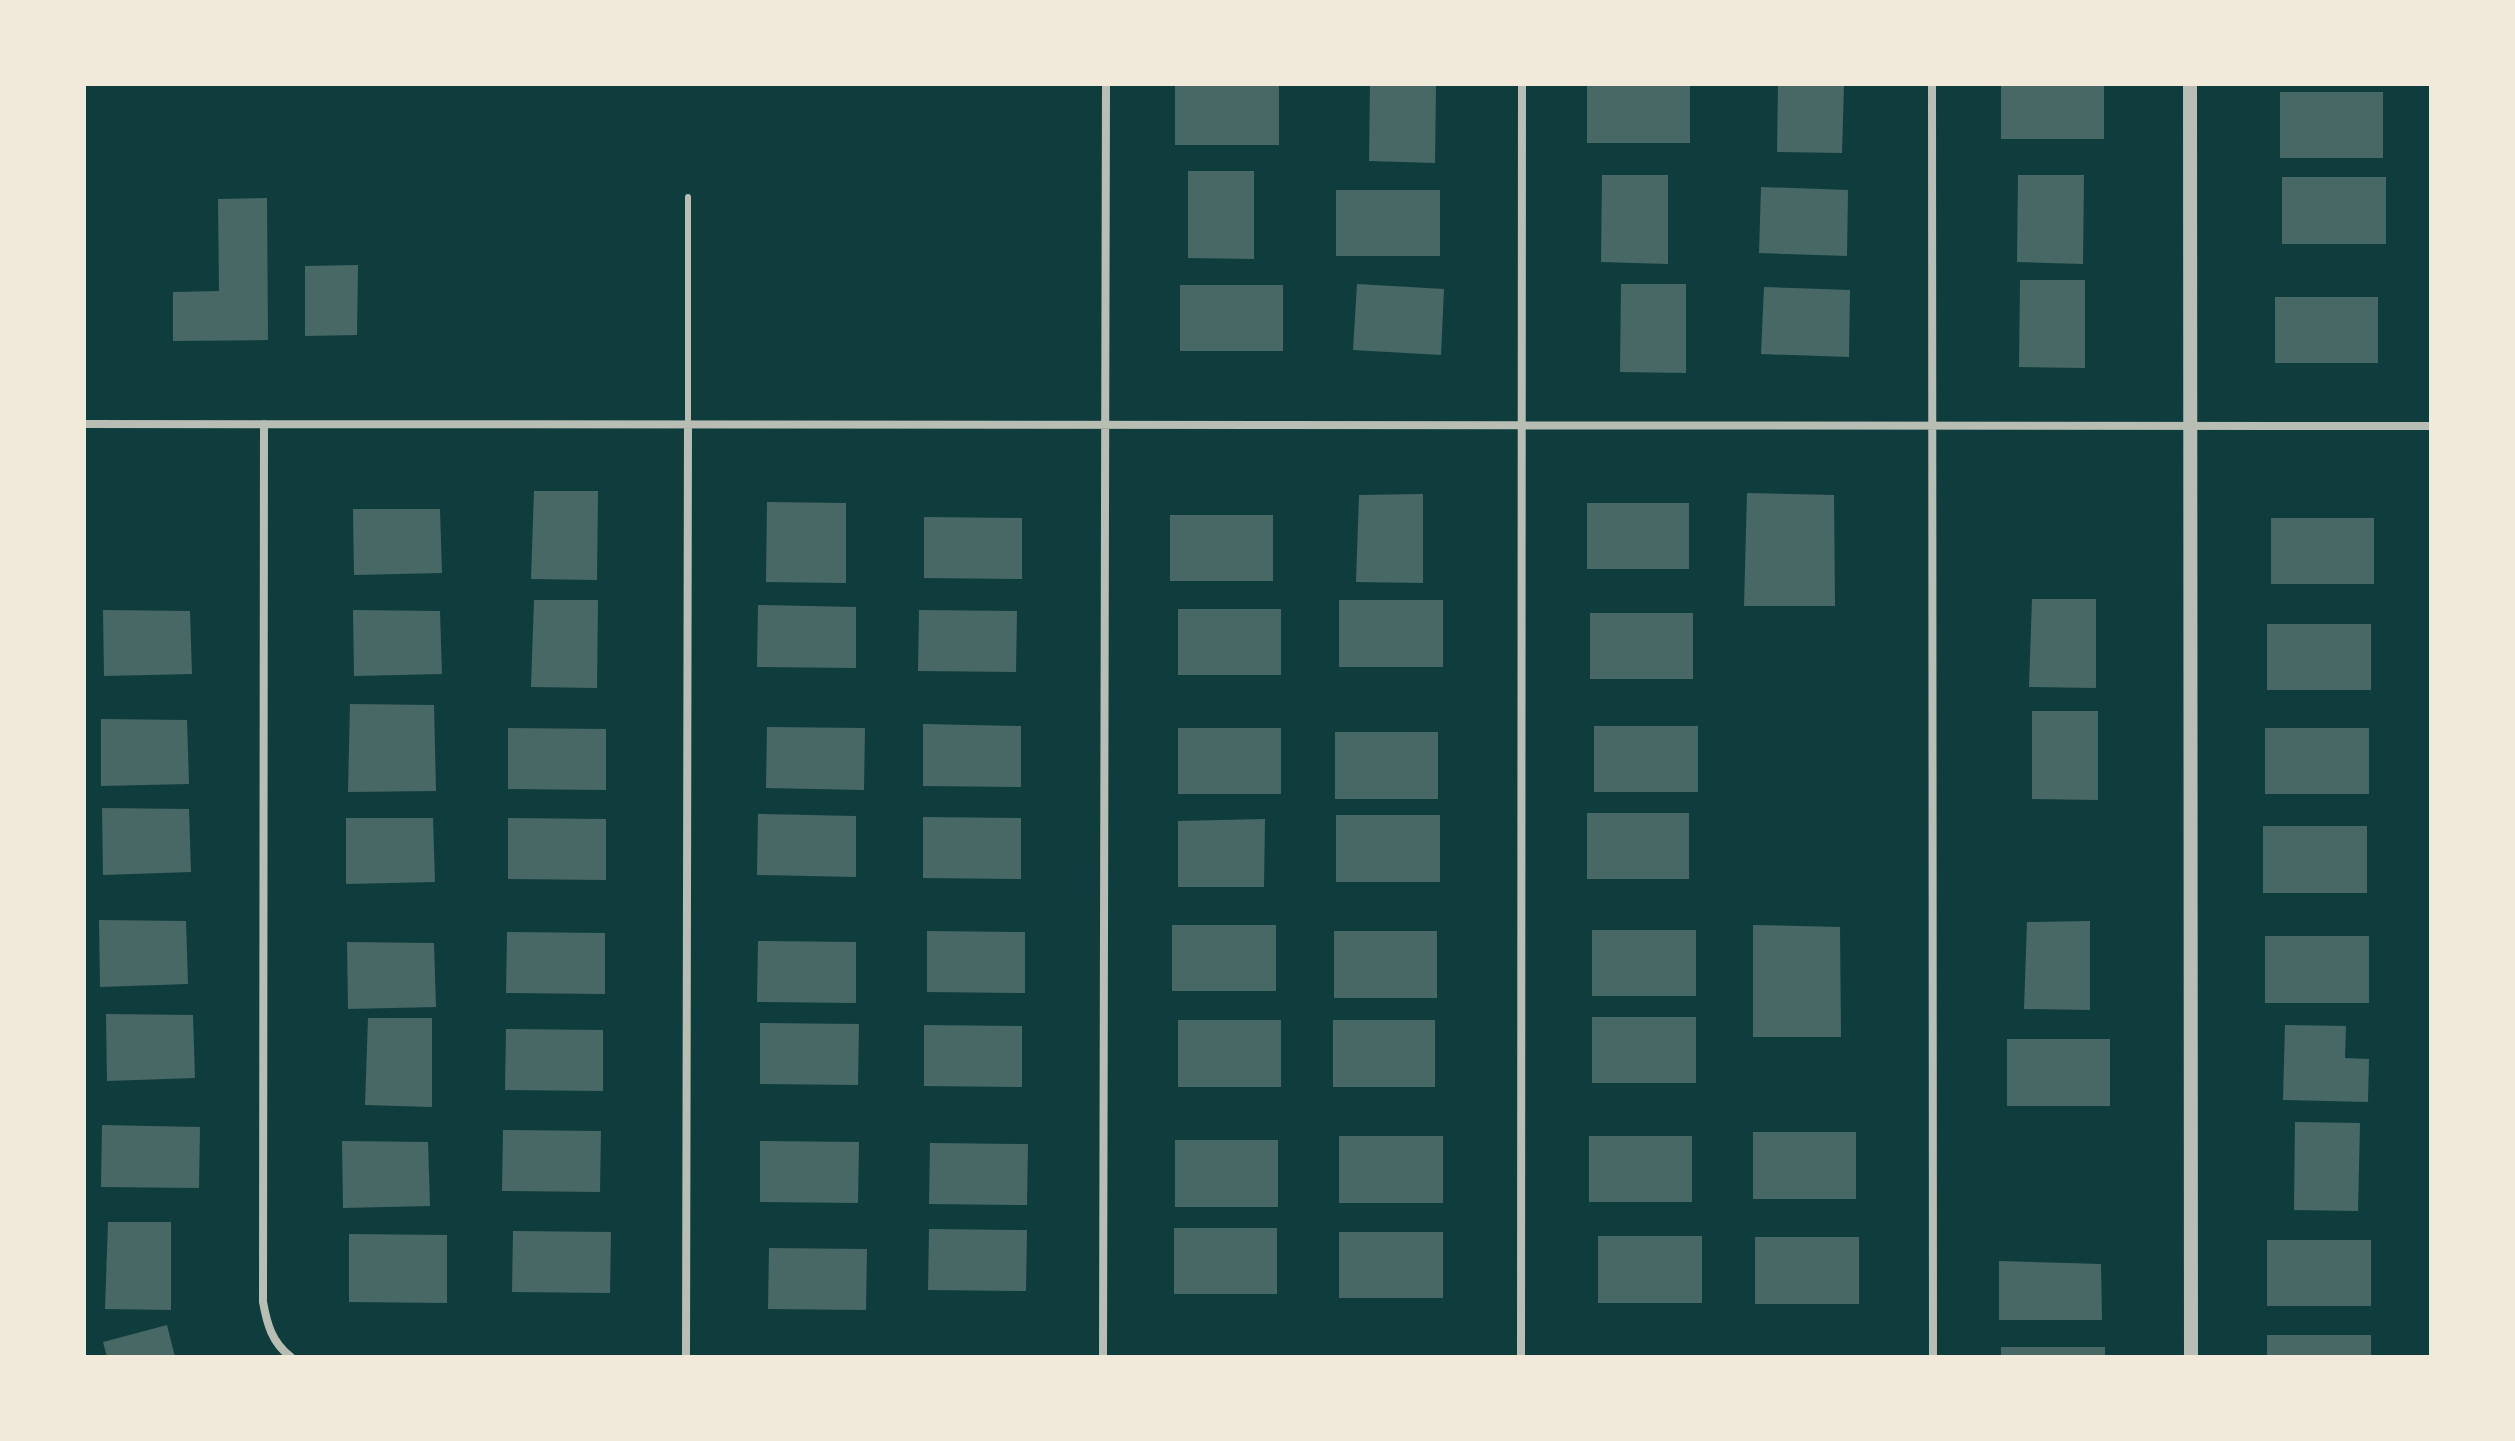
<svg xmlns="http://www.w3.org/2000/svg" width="2515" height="1441" viewBox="0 0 2515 1441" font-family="'Noto Serif',serif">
<rect width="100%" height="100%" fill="#0f3d3e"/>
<path fill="#486865" d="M 1175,84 L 1279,84 L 1279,145 L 1175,145 Z
M 1370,84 L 1436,84 L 1435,163 L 1369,161 Z
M 1587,84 L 1690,84 L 1690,143 L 1587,143 Z
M 1778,84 L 1844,84 L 1842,153 L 1777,152 Z
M 2001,84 L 2104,84 L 2104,139 L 2001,139 Z
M 2280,92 L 2383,92 L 2383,158 L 2280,158 Z
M 1188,171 L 1254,171 L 1254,259 L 1188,258 Z
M 1602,175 L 1668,175 L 1668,264 L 1601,262 Z
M 2018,175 L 2084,175 L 2083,264 L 2017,262 Z
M 2282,177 L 2386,177 L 2386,244 L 2282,244 Z
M 1761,187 L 1848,190 L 1847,256 L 1759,253 Z
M 1336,190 L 1440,190 L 1440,256 L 1336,256 Z
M 267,198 L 268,340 L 173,341 L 173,292 L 219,291 L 218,199 Z
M 358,265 L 357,335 L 305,336 L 305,266 Z
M 2020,280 L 2085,280 L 2085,368 L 2019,367 Z
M 1357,284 L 1444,289 L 1441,355 L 1353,350 Z
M 1621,284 L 1686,284 L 1686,373 L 1620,372 Z
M 1180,285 L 1283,285 L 1283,351 L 1180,351 Z
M 1764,287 L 1850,290 L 1849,357 L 1761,354 Z
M 2275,297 L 2378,297 L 2378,363 L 2275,363 Z
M 534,491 L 598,491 L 597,580 L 531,579 Z
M 1747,493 L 1834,495 L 1835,606 L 1744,606 Z
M 1423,494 L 1423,583 L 1356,582 L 1359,495 Z
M 767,502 L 846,503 L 846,583 L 766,582 Z
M 1587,503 L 1689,503 L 1689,569 L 1587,569 Z
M 353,509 L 440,509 L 442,573 L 354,575 Z
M 1170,515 L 1273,515 L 1273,581 L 1170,581 Z
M 924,517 L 1022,518 L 1022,579 L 924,578 Z
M 2271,518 L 2374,518 L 2374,584 L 2271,584 Z
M 2032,599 L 2096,599 L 2096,688 L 2029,687 Z
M 534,600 L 598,600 L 597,688 L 531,687 Z
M 1339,600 L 1443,600 L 1443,667 L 1339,667 Z
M 758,605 L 856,607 L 856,668 L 757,667 Z
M 1178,609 L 1281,609 L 1281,675 L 1178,675 Z
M 103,610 L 190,611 L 192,674 L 104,676 Z
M 353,610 L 440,611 L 442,674 L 354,676 Z
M 919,610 L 1017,611 L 1016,672 L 918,671 Z
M 1590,613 L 1693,613 L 1693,679 L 1590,679 Z
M 2267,624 L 2371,624 L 2371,690 L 2267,690 Z
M 350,704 L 434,705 L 436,791 L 348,792 Z
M 2032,711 L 2098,711 L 2098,800 L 2032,799 Z
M 101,719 L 187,720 L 189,784 L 101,786 Z
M 923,724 L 1021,726 L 1021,787 L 923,786 Z
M 1594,726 L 1698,726 L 1698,792 L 1594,792 Z
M 767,727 L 865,728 L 864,790 L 766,788 Z
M 508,728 L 606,729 L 606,790 L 508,789 Z
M 1178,728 L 1281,728 L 1281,794 L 1178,794 Z
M 2265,728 L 2369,728 L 2369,794 L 2265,794 Z
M 1335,732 L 1438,732 L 1438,799 L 1335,799 Z
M 102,808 L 189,809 L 191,872 L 103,875 Z
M 1587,813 L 1689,813 L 1689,879 L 1587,879 Z
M 758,814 L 856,816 L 856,877 L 757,875 Z
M 1336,815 L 1440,815 L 1440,882 L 1336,882 Z
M 923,817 L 1021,818 L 1021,879 L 923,878 Z
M 346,818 L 433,818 L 435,882 L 346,884 Z
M 508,818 L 606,819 L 606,880 L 508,879 Z
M 1265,819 L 1264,887 L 1178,887 L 1178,821 Z
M 2263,826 L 2367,826 L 2367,893 L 2263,893 Z
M 99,920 L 186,921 L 188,984 L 100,987 Z
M 2090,921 L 2090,1010 L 2024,1009 L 2027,922 Z
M 1172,925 L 1276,925 L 1276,991 L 1172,991 Z
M 1753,925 L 1840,927 L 1841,1037 L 1753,1037 Z
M 1592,930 L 1696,930 L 1696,996 L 1592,996 Z
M 927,931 L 1025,932 L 1025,993 L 927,992 Z
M 1334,931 L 1437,931 L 1437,998 L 1334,998 Z
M 507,932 L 605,933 L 605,994 L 506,993 Z
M 2265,936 L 2369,936 L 2369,1003 L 2265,1003 Z
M 758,941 L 856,942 L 856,1003 L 757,1002 Z
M 347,942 L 434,943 L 436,1007 L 348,1009 Z
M 106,1014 L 193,1015 L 195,1078 L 107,1081 Z
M 1592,1017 L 1696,1017 L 1696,1083 L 1592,1083 Z
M 368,1018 L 432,1018 L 432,1107 L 365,1105 Z
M 1178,1020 L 1281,1020 L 1281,1087 L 1178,1087 Z
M 1333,1020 L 1435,1020 L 1435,1087 L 1333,1087 Z
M 760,1023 L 859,1024 L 858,1085 L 760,1084 Z
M 924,1025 L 1022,1026 L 1022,1087 L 924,1086 Z
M 2285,1025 L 2346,1026 L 2345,1058 L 2369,1059 L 2368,1102 L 2283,1100 Z
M 506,1029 L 603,1030 L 603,1091 L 505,1090 Z
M 2007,1039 L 2110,1039 L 2110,1106 L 2007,1106 Z
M 2295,1122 L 2360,1123 L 2358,1211 L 2294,1210 Z
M 102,1125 L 200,1127 L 199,1188 L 101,1187 Z
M 503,1130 L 601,1131 L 600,1192 L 502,1191 Z
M 1753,1132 L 1856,1132 L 1856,1199 L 1753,1199 Z
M 1339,1136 L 1443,1136 L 1443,1203 L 1339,1203 Z
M 1589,1136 L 1692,1136 L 1692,1202 L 1589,1202 Z
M 1175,1140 L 1278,1140 L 1278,1207 L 1175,1207 Z
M 342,1141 L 428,1142 L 430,1206 L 343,1208 Z
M 760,1141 L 859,1142 L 858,1203 L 760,1202 Z
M 930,1143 L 1028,1144 L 1027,1205 L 929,1204 Z
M 108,1222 L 171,1222 L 171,1310 L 105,1309 Z
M 1174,1228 L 1277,1228 L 1277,1294 L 1174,1294 Z
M 929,1229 L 1027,1230 L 1026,1291 L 928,1290 Z
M 513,1231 L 611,1232 L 610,1293 L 512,1292 Z
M 1339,1232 L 1443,1232 L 1443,1298 L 1339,1298 Z
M 349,1234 L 447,1235 L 447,1303 L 349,1302 Z
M 1598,1236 L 1702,1236 L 1702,1303 L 1598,1303 Z
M 1755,1237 L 1859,1237 L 1859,1304 L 1755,1304 Z
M 2267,1240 L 2371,1240 L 2371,1306 L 2267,1306 Z
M 769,1248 L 867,1249 L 866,1310 L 768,1309 Z
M 1999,1261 L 2101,1264 L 2102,1320 L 1999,1320 Z
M 167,1325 L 175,1357 L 107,1357 L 103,1342 Z
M 2267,1335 L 2371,1335 L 2371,1357 L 2267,1357 Z
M 2001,1347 L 2105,1347 L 2105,1357 L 2001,1357 Z"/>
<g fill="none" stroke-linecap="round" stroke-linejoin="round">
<path stroke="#b8beb3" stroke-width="6" d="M 688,197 L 688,425"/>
<path stroke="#b8beb3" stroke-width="8" d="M 1932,84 L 1933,1357
M 84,424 L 2431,426
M 264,424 L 263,1302 C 267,1324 272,1343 291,1357
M 686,1357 L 688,425
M 1103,1357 L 1106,84
M 1521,1357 L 1522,84"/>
<path stroke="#b8beb3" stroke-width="14" d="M 2190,84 L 2191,1357"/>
</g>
<rect width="2515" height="1441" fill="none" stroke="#f1e9da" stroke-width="172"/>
</svg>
